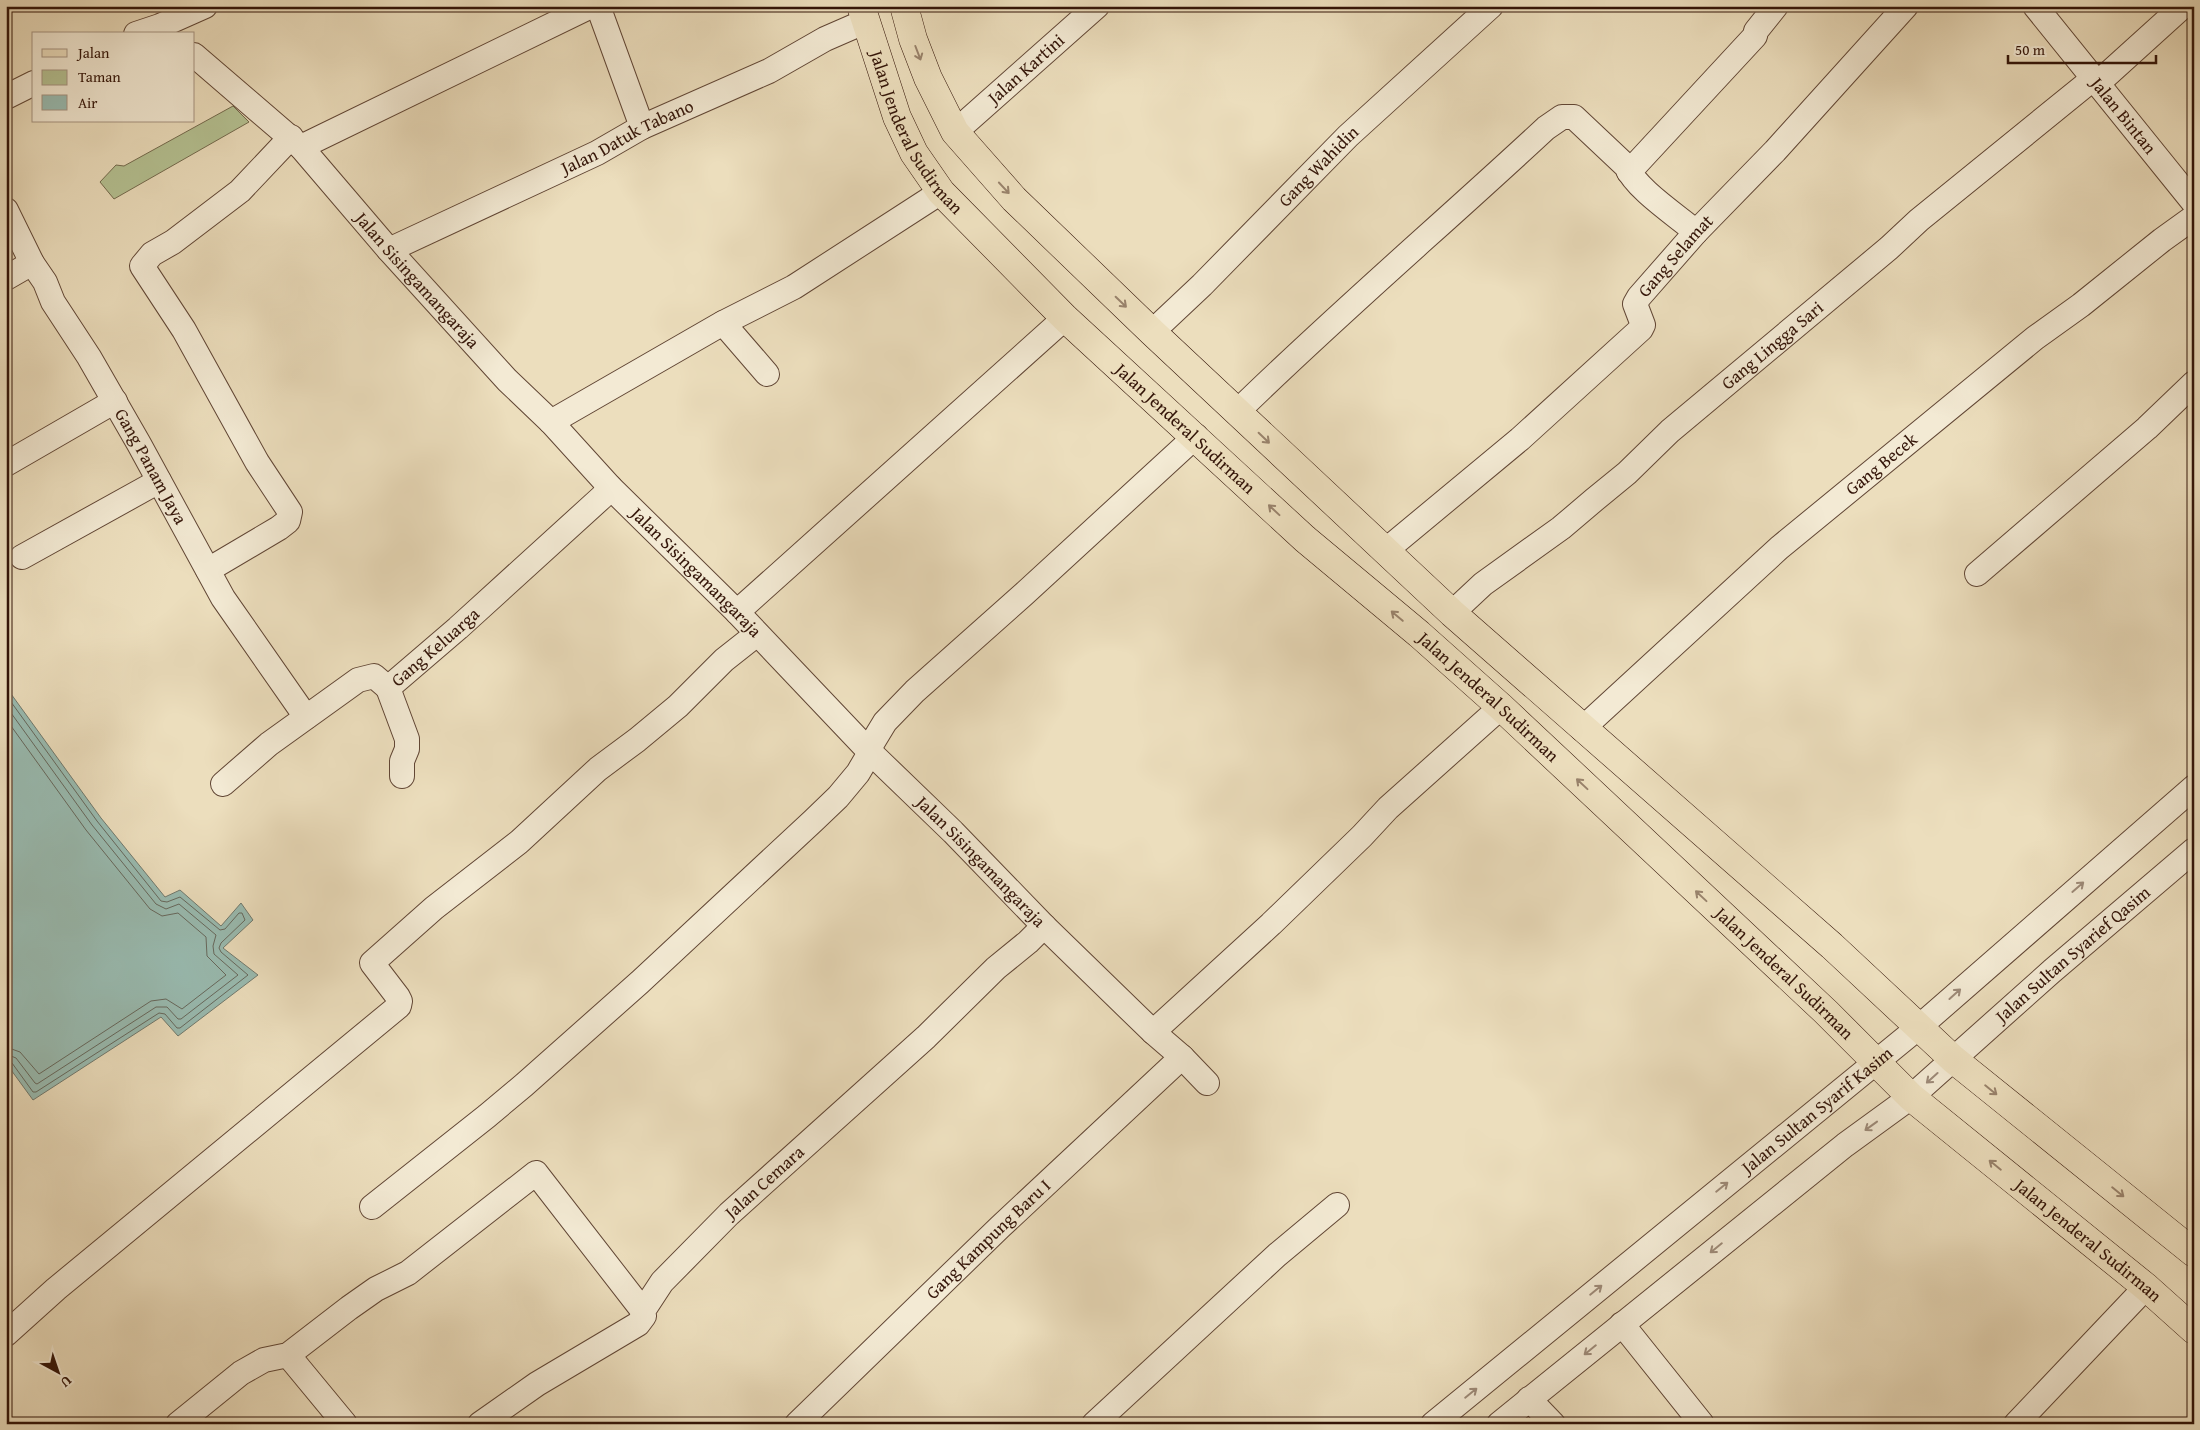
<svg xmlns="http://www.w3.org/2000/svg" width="2200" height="1430" viewBox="0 0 2200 1430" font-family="'Gentium Book Plus',serif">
<rect width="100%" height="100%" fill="#ecdebd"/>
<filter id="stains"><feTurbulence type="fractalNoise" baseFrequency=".004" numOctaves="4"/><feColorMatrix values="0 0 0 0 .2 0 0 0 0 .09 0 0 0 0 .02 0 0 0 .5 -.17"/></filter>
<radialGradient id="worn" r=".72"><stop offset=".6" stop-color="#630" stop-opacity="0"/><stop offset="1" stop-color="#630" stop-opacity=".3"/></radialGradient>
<path fill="#b5c293" stroke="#746b4e" d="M 233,106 L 249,122 L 114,199 L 100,182 L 116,165 L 124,166 Z"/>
<path fill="#99bcb2" stroke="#70796e" d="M 6,687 L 101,818 L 165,897 L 180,890 L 221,926 L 241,903 L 253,920 L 223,948 L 258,975 L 178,1036 L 161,1017 L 33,1100 L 6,1063 Z"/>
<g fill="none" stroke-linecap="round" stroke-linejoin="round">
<path stroke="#66685d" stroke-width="1" d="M 6,695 L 97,821 L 161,901 L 167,902 L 180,897 L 220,930 L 225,929 L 239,913 L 242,913 L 245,920 L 221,943 L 219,948 L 221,952 L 248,975 L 180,1028 L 177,1028 L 165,1014 L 159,1013 L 36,1092 L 33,1092 L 12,1063 L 6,1061
M 6,706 L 92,825 L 156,904 L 166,909 L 179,904 L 216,935 L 213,946 L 214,954 L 238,975 L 181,1019 L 178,1019 L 167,1007 L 156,1007 L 37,1084 L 35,1083 L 16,1058 L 6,1054
M 6,719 L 86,830 L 150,909 L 162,916 L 178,913 L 206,937 L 207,956 L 226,975 L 182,1009 L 166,999 L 151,1001 L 39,1074 L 20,1052 L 6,1047"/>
<defs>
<g id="minor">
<path d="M 598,6 L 642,127"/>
<path id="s1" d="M 2035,6 L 2194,203"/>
<path d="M 136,34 L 160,26 L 205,6"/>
<path id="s2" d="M 194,55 L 301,147 L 389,250 L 507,380 L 551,422 L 610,487 L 737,612 L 868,750 L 953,832 L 1044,926 L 1153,1032 L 1182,1057 L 1207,1083"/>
<path d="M 2098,83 L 2183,6"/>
<path d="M 6,97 L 34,83"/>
<path id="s3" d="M 955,132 L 1097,6"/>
<path d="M 301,147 L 591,6"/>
<path d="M 1629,172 L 1755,36 L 1756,31 L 1776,6"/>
<path id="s4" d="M 6,210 L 32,263 L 45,282 L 53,302 L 89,357 L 139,444 L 223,598 L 306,717"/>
<path id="s5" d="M 389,250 L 597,153 L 642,127 L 769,71 L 825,39 L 864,22"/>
<path d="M 6,278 L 32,263"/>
<path d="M 723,323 L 767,374"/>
<path id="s6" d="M 1152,332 L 1202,285 L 1348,136 L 1491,6"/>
<path d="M 1237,412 C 1337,314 1444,223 1546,128 L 1562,117 L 1574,117 L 1626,166 C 1637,190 1675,214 1696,232"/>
<path d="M 551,422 L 723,323 L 794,287 L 941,192"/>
<path d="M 6,464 L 115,401"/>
<path id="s7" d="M 1385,551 L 1520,439 L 1641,329 L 1643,325 L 1635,304 L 1639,297 L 1696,232 L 1775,151 L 1906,6"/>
<path d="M 22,557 L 159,481"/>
<path d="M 208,570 L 279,528 L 288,521 L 290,512 L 257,462 L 184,330 L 142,266 L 152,254 L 173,242 L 240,191 L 291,137"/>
<path d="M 1977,574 L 2147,428 L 2194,383"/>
<path d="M 737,612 L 1065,318"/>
<path id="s8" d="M 1452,613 L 1483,584 L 1561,528 L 1594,500 L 1627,473 L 1670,431 L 1889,248 L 1919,220 L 2094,78"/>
<path d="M 388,688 L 407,739 L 407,749 L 402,761 L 402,776"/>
<path id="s9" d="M 1582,729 L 1779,548 L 2035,338 L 2081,305 L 2162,240 L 2194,217"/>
<path id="s10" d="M 223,784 L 269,744 L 358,680 L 374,676 L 388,688 L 458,628 L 602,497 L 610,487"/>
<path d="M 1153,1032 L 1271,924 L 1362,836 L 1388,808 L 1501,707"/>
<path d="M 372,1207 L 487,1116 L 524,1085 L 640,982 L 813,821 L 838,797 L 858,773 L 868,756 L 868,750 L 885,722 L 915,691 L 1024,594 L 1196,436"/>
<path d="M 1622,1324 L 1702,1424"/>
<path d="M 6,1334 L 56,1289 L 399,1006 L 400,1001 L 398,997 L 372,963 L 434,908 L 519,842 L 598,769 L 637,740 L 678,706 L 724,660 L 757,634"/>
<path d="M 288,1355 L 345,1424"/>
<path d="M 1529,1399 L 1553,1424"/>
<path d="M 178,1424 L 241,1373 L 264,1360 L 288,1355 L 349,1308 L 376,1289 L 408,1273 L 536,1173 L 643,1311"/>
<path id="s11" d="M 480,1424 L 537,1384 L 638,1324 L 644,1316 L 643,1311 L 662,1282 L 729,1214 L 926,1037 L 996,968 L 1028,942 L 1044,926"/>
<path id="s12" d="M 797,1424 L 1000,1227 L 1182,1057"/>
<path d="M 1094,1424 L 1277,1255 L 1337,1205"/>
<path id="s13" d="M 1433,1424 L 1919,1027 L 2194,787"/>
<path id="s14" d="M 1499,1424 L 1845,1145 L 1911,1097 L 2052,971 L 2194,850"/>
<path d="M 2016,1424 L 2146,1287"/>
</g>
<g id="major">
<path id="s15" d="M 861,6 L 897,117 L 914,153 L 941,192 L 1065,318 L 1305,539 L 1419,634 L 1501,707 L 1826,1012 L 1911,1097 L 2146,1287 L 2194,1330"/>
<path d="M 904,6 L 913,39 L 928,78 L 955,132 L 1014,199 L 1152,332 L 1452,613 L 1832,946 L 1953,1059 L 2194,1253"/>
</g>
</defs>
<use href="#minor" stroke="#614635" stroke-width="26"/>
<use href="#major" stroke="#331408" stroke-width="29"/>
<use href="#minor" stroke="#f3ead4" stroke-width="24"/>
<use href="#major" stroke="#ecdebd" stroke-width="28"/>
</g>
<defs><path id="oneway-shaft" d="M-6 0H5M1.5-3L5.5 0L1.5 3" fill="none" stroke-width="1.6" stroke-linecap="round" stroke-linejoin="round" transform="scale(1.25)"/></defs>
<g stroke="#99836c">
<use href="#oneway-shaft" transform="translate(918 53) rotate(69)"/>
<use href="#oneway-shaft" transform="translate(1004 188) rotate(47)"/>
<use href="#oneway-shaft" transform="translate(1121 302) rotate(44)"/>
<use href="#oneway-shaft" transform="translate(1264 438) rotate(44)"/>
<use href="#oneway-shaft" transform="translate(1274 510) rotate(-137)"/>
<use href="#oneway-shaft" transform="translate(1397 616) rotate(-140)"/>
<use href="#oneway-shaft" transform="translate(1582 784) rotate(-137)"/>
<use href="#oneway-shaft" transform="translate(1701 896) rotate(-137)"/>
<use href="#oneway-shaft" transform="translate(1991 1090) rotate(39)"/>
<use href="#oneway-shaft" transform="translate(1995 1165) rotate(-141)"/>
<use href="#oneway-shaft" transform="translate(2118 1192) rotate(39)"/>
</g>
<g stroke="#9d8a78">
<use href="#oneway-shaft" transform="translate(2078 887) rotate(-41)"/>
<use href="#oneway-shaft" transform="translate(1955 994) rotate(-42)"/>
<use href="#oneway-shaft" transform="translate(1932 1078) rotate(138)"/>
<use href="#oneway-shaft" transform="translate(1871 1126) rotate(144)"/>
<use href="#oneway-shaft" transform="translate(1722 1187) rotate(-39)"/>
<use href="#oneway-shaft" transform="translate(1716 1248) rotate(141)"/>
<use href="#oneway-shaft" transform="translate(1596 1290) rotate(-39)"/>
<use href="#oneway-shaft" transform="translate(1590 1350) rotate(141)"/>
<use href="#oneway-shaft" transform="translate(1471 1393) rotate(-39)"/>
</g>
<g text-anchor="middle" stroke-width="4.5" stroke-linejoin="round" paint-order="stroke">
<g font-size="18" fill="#331408" stroke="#f3ead4">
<text dy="6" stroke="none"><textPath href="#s3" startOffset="95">Jalan Kartini</textPath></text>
<text dy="6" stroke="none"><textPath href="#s1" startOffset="141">Jalan Bintan</textPath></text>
<text dy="6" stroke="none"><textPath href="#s15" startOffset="139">Jalan Jenderal Sudirman</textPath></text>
<text dy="6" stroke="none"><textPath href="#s5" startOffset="264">Jalan Datuk Tabano</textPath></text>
<text dy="6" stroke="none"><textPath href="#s6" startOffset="235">Gang Wahidin</textPath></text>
<text dy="6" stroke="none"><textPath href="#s7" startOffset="429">Gang Selamat</textPath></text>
<text dy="6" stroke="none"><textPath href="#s2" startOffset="318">Jalan Sisingamangaraja</textPath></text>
<text dy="6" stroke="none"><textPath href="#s8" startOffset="418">Gang Lingga Sari</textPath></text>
<text dy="6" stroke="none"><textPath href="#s15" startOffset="544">Jalan Jenderal Sudirman</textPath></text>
<text dy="6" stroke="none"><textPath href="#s9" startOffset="400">Gang Becek</textPath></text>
<text dy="6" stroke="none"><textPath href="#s4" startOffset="295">Gang Panam Jaya</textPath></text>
<text dy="6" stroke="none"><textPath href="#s2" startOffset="722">Jalan Sisingamangaraja</textPath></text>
<text dy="6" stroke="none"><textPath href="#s10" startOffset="268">Gang Keluarga</textPath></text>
<text dy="6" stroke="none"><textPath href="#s15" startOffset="949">Jalan Jenderal Sudirman</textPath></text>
<text dy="6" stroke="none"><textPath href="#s2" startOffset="1128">Jalan Sisingamangaraja</textPath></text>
<text dy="6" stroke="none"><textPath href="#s14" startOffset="742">Jalan Sultan Syarief Qasim</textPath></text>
<text dy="6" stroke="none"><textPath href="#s15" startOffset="1354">Jalan Jenderal Sudirman</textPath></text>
<text dy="6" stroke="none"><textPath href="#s13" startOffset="496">Jalan Sultan Syarif Kasim</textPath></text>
<text dy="6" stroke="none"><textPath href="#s11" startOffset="380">Jalan Cemara</textPath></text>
<text dy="6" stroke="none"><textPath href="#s12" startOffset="266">Gang Kampung Baru I</textPath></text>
<text dy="6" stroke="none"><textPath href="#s15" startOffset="1759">Jalan Jenderal Sudirman</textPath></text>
</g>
</g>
<rect width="2200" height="1430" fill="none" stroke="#ecdebd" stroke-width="25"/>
<rect x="8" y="8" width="2185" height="1415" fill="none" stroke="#331408" stroke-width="2.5"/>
<rect x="12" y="12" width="2175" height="1405" fill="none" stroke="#331408"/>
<rect x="32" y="32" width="162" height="90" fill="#f3ead4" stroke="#a69482"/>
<rect x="42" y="49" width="25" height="8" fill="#ecdebd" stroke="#a69482"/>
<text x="78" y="58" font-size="15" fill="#331408">Jalan</text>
<rect x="42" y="70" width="25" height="15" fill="#b5c293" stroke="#a69482"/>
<text x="78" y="82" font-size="15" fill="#331408">Taman</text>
<rect x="42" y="95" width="25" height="15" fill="#99bcb2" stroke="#a69482"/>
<text x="78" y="108" font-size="15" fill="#331408">Air</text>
<g transform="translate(58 1372) rotate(140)" stroke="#f3ead4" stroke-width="4" paint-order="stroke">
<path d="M0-4L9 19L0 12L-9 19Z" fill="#331408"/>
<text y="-8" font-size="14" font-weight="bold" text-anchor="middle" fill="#331408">U</text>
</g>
<path d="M2008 55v8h148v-8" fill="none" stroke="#331408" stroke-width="2.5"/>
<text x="2015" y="55" font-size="15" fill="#331408" stroke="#f3ead4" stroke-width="4" paint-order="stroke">50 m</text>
<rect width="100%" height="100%" filter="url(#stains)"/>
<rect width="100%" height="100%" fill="url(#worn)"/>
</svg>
